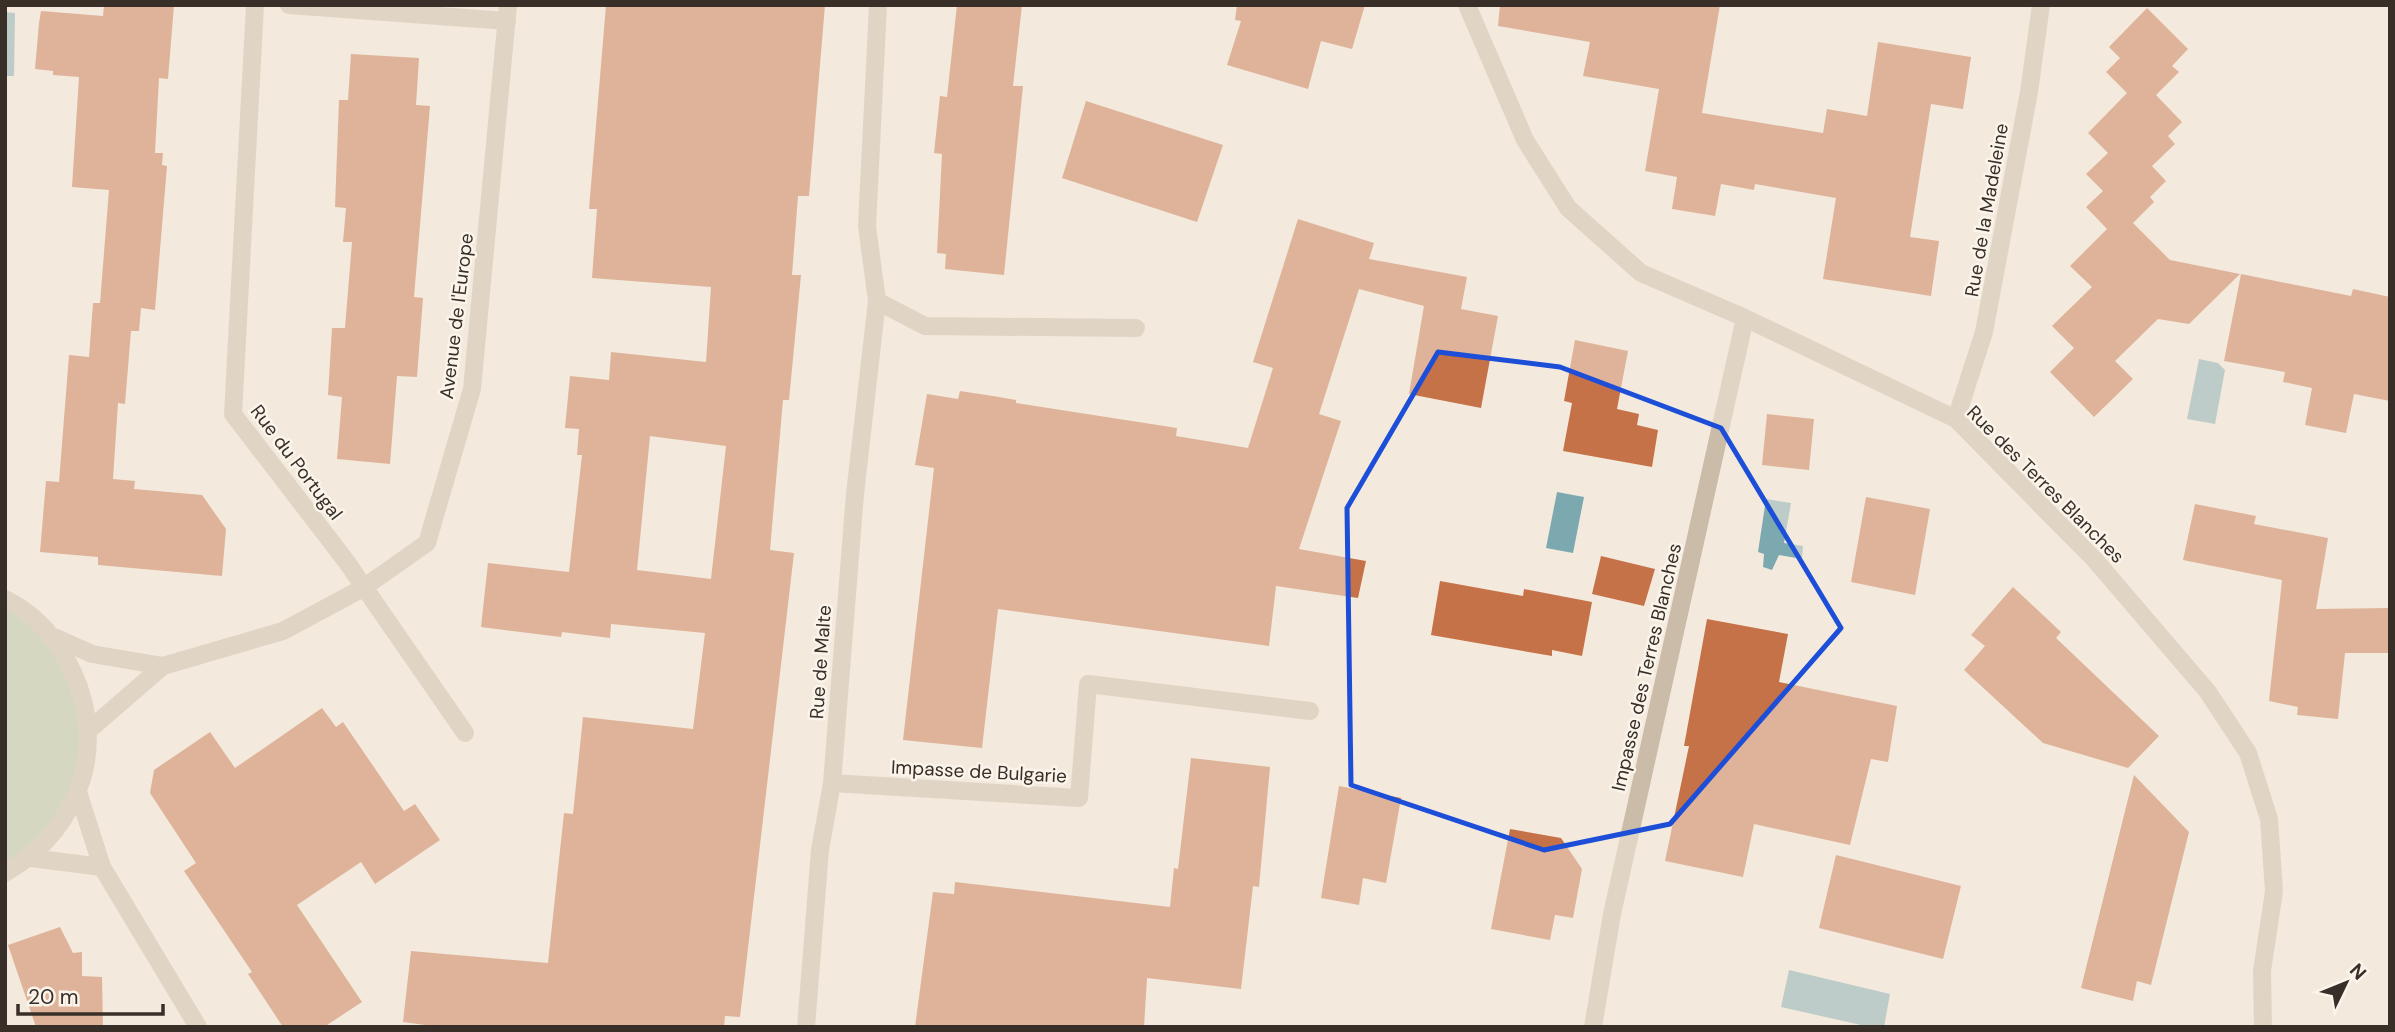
<svg xmlns="http://www.w3.org/2000/svg" width="2395" height="1032" viewBox="0 0 2395 1032" font-family="'DM Sans',sans-serif">
<rect width="100%" height="100%" fill="#f3eadd"/>
<path fill="#b2c29d" d="M 5,599 L 54,637 L 89,730 L 78,792 L 5,873 Z"/>
<path fill="#7ca9b0" d="M 5,12 L 15,13 L 14,76 L 5,76 Z
M 2199,359 L 2218,363 L 2225,370 L 2215,424 L 2187,419 Z
M 1557,492 L 1584,497 L 1573,553 L 1546,548 Z
M 1766,499 L 1791,503 L 1784,543 L 1803,546 L 1802,559 L 1779,555 L 1772,570 L 1763,567 L 1764,554 L 1758,552 Z
M 1789,970 L 1890,994 L 1884,1027 L 1870,1027 L 1781,1007 Z"/>
<path fill="#c67248" fill-rule="evenodd" d="M 104,5 L 174,5 L 168,79 L 159,78 L 155,153 L 163,153 L 162,165 L 167,166 L 155,310 L 141,308 L 139,331 L 131,331 L 125,404 L 118,403 L 113,479 L 135,481 L 134,489 L 202,495 L 226,529 L 222,576 L 98,565 L 98,557 L 40,552 L 46,481 L 59,482 L 69,355 L 89,357 L 93,303 L 100,303 L 109,190 L 72,187 L 79,77 L 53,75 L 53,71 L 35,69 L 39,23 L 41,11 L 103,16 Z
M 606,5 L 825,5 L 809,196 L 798,196 L 792,275 L 801,275 L 789,400 L 783,400 L 770,550 L 794,553 L 740,1017 L 725,1016 L 724,1027 L 440,1027 L 403,1022 L 411,951 L 548,963 L 564,813 L 573,814 L 583,717 L 693,729 L 705,633 L 611,624 L 610,638 L 562,632 L 561,637 L 481,627 L 488,563 L 569,572 L 582,455 L 577,455 L 579,429 L 565,428 L 570,376 L 609,380 L 611,352 L 706,362 L 711,287 L 592,278 L 597,209 L 589,209 ZM 650,436 L 726,446 L 711,579 L 637,570 Z
M 957,5 L 1022,5 L 1013,86 L 1023,86 L 1004,275 L 945,269 L 946,254 L 937,253 L 942,154 L 934,153 L 940,96 L 947,97 Z
M 1237,5 L 1365,5 L 1352,49 L 1321,41 L 1308,89 L 1227,65 L 1241,21 L 1235,20 Z
M 1500,5 L 1720,5 L 1702,113 L 1823,133 L 1827,109 L 1867,116 L 1878,42 L 1971,57 L 1963,109 L 1931,104 L 1910,237 L 1939,241 L 1931,296 L 1823,279 L 1836,198 L 1755,184 L 1754,190 L 1721,184 L 1715,216 L 1672,209 L 1677,177 L 1645,171 L 1659,89 L 1583,76 L 1590,42 L 1498,26 Z
M 2147,8 L 2188,49 L 2172,66 L 2179,72 L 2156,95 L 2182,122 L 2168,136 L 2175,144 L 2152,166 L 2166,181 L 2150,197 L 2154,202 L 2133,223 L 2170,260 L 2240,274 L 2189,324 L 2158,319 L 2115,361 L 2133,379 L 2094,417 L 2050,372 L 2074,348 L 2052,326 L 2092,287 L 2070,266 L 2107,229 L 2086,207 L 2103,191 L 2086,174 L 2108,153 L 2088,133 L 2127,93 L 2106,72 L 2120,58 L 2109,47 Z
M 351,54 L 419,58 L 416,105 L 430,106 L 414,297 L 423,298 L 417,377 L 397,376 L 390,464 L 337,459 L 342,397 L 328,395 L 332,328 L 345,328 L 352,242 L 343,242 L 346,208 L 335,207 L 339,100 L 348,100 Z
M 1086,101 L 1223,145 L 1197,222 L 1062,178 Z
M 1298,219 L 1374,243 L 1369,259 L 1467,277 L 1461,309 L 1498,316 L 1481,408 L 1409,394 L 1424,306 L 1359,289 L 1319,414 L 1341,421 L 1299,549 L 1366,561 L 1358,598 L 1276,586 L 1269,646 L 998,609 L 982,748 L 903,740 L 934,468 L 915,465 L 927,394 L 958,399 L 960,391 L 993,396 L 1016,400 L 1016,403 L 1177,428 L 1176,436 L 1248,448 L 1273,368 L 1253,362 Z
M 2241,274 L 2351,296 L 2353,289 L 2390,297 L 2390,401 L 2354,394 L 2346,433 L 2305,425 L 2312,388 L 2283,382 L 2285,372 L 2224,361 Z
M 1575,340 L 1628,351 L 1617,409 L 1639,414 L 1637,425 L 1658,430 L 1652,467 L 1563,451 L 1572,403 L 1564,401 Z
M 1767,414 L 1814,419 L 1809,470 L 1762,465 Z
M 1866,497 L 1930,509 L 1915,595 L 1851,582 Z
M 2195,504 L 2256,516 L 2254,524 L 2328,538 L 2316,609 L 2390,608 L 2390,653 L 2345,653 L 2338,719 L 2297,715 L 2298,707 L 2269,701 L 2282,580 L 2183,560 Z
M 1601,556 L 1655,569 L 1644,606 L 1592,594 Z
M 1440,581 L 1523,596 L 1524,589 L 1592,602 L 1582,656 L 1552,650 L 1552,656 L 1431,635 Z
M 2013,587 L 2061,632 L 2056,638 L 2159,736 L 2128,768 L 2043,743 L 1964,670 L 1985,646 L 1971,635 Z
M 1707,619 L 1788,634 L 1779,682 L 1897,706 L 1888,762 L 1871,759 L 1850,845 L 1754,824 L 1743,877 L 1665,861 L 1689,746 L 1684,746 Z
M 322,708 L 336,727 L 343,722 L 404,811 L 415,804 L 440,840 L 375,884 L 361,862 L 297,905 L 362,1002 L 324,1027 L 283,1027 L 248,974 L 252,972 L 184,871 L 196,863 L 150,793 L 154,770 L 210,732 L 235,768 Z
M 1191,758 L 1270,767 L 1259,887 L 1253,886 L 1241,989 L 1147,978 L 1144,1027 L 915,1027 L 933,892 L 954,894 L 955,882 L 1170,907 L 1174,868 L 1178,869 Z
M 2134,775 L 2189,832 L 2151,985 L 2137,981 L 2133,1001 L 2081,988 Z
M 1339,786 L 1401,798 L 1386,883 L 1363,878 L 1359,905 L 1321,898 Z
M 1510,829 L 1561,838 L 1582,869 L 1573,918 L 1555,915 L 1550,940 L 1491,929 Z
M 1836,855 L 1961,886 L 1943,959 L 1819,928 Z
M 60,927 L 73,953 L 82,952 L 82,976 L 102,977 L 103,1027 L 36,1027 L 8,945 Z"/>
<g fill="none" stroke-linecap="round" stroke-linejoin="round">
<path stroke="#cbbca9" stroke-width="18" d="M 255,5 L 233,414 L 346,561 L 465,733
M 289,5 L 507,21
M 878,5 L 867,226 L 877,301 L 925,326 L 1136,328
M 1467,5 L 1525,140 L 1568,208 L 1641,273 L 1745,318 L 1956,419 L 2095,560 L 2208,692 L 2248,753 L 2269,819 L 2274,891 L 2262,971 L 2263,1027
M 1956,419 L 1984,332 L 2029,92 L 2041,5
M 5,599 C 32,612 51,632 65,657 C 112,738 84,827 5,873
M 54,637 L 92,654 L 163,666
M 89,730 L 163,666 L 283,631 L 363,588 L 427,543 L 472,389 L 508,5
M 832,783 L 1079,798 L 1088,684 L 1310,711
M 78,792 L 102,867 L 198,1027
M 31,858 L 102,867
M 806,1027 L 820,850 L 832,783 L 855,494 L 877,301
M 1593,1027 L 1612,914 L 1745,318"/>
</g>
<path d="M0 0H2395V1032H0ZM 1438,352 L 1560,367 L 1721,428 L 1841,628 L 1670,824 L 1544,850 L 1351,785 L 1347,508 Z" fill="#f3eadd" fill-opacity=".55" fill-rule="evenodd"/>
<path fill="none" stroke="#1d4ed8" stroke-width="5" stroke-linejoin="round" d="M 1438,352 L 1560,367 L 1721,428 L 1841,628 L 1670,824 L 1544,850 L 1351,785 L 1347,508 Z"/>
<g text-anchor="middle" stroke-width="5" stroke-linejoin="round" paint-order="stroke">
<g font-size="19" fill="#382f29" stroke="#faf4ea">
<text transform="translate(1986 210) rotate(-80)" y="7">Rue de la Madeleine</text>
<text transform="translate(456 316) rotate(-83)" y="7">Avenue de l'Europe</text>
<text transform="translate(297 462) rotate(53)" y="7">Rue du Portugal</text>
<text transform="translate(2046 484) rotate(45)" y="7">Rue des Terres Blanches</text>
<text transform="translate(820 662) rotate(-86)" y="7">Rue de Malte</text>
<text transform="translate(1646 667) rotate(-77)" y="7">Impasse des Terres Blanches</text>
<text transform="translate(979 771) rotate(3)" y="7">Impasse de Bulgarie</text>
</g>
</g>
<rect width="2395" height="1032" fill="none" stroke="#382f29" stroke-width="14"/>
<g transform="translate(2346 983) rotate(47)" stroke="#faf4ea" stroke-width="5" paint-order="stroke">
<path d="M0-5L12 26L0 18L-12 26Z" fill="#382f29"/>
<text y="-10" font-size="19" font-weight="bold" text-anchor="middle" fill="#382f29">N</text>
</g>
<path d="M18 1004v10h145v-10" fill="none" stroke="#382f29" stroke-width="3.5"/>
<text x="28" y="1004" font-size="21" fill="#382f29" stroke="#faf4ea" stroke-width="5" paint-order="stroke">20 m</text>
</svg>
